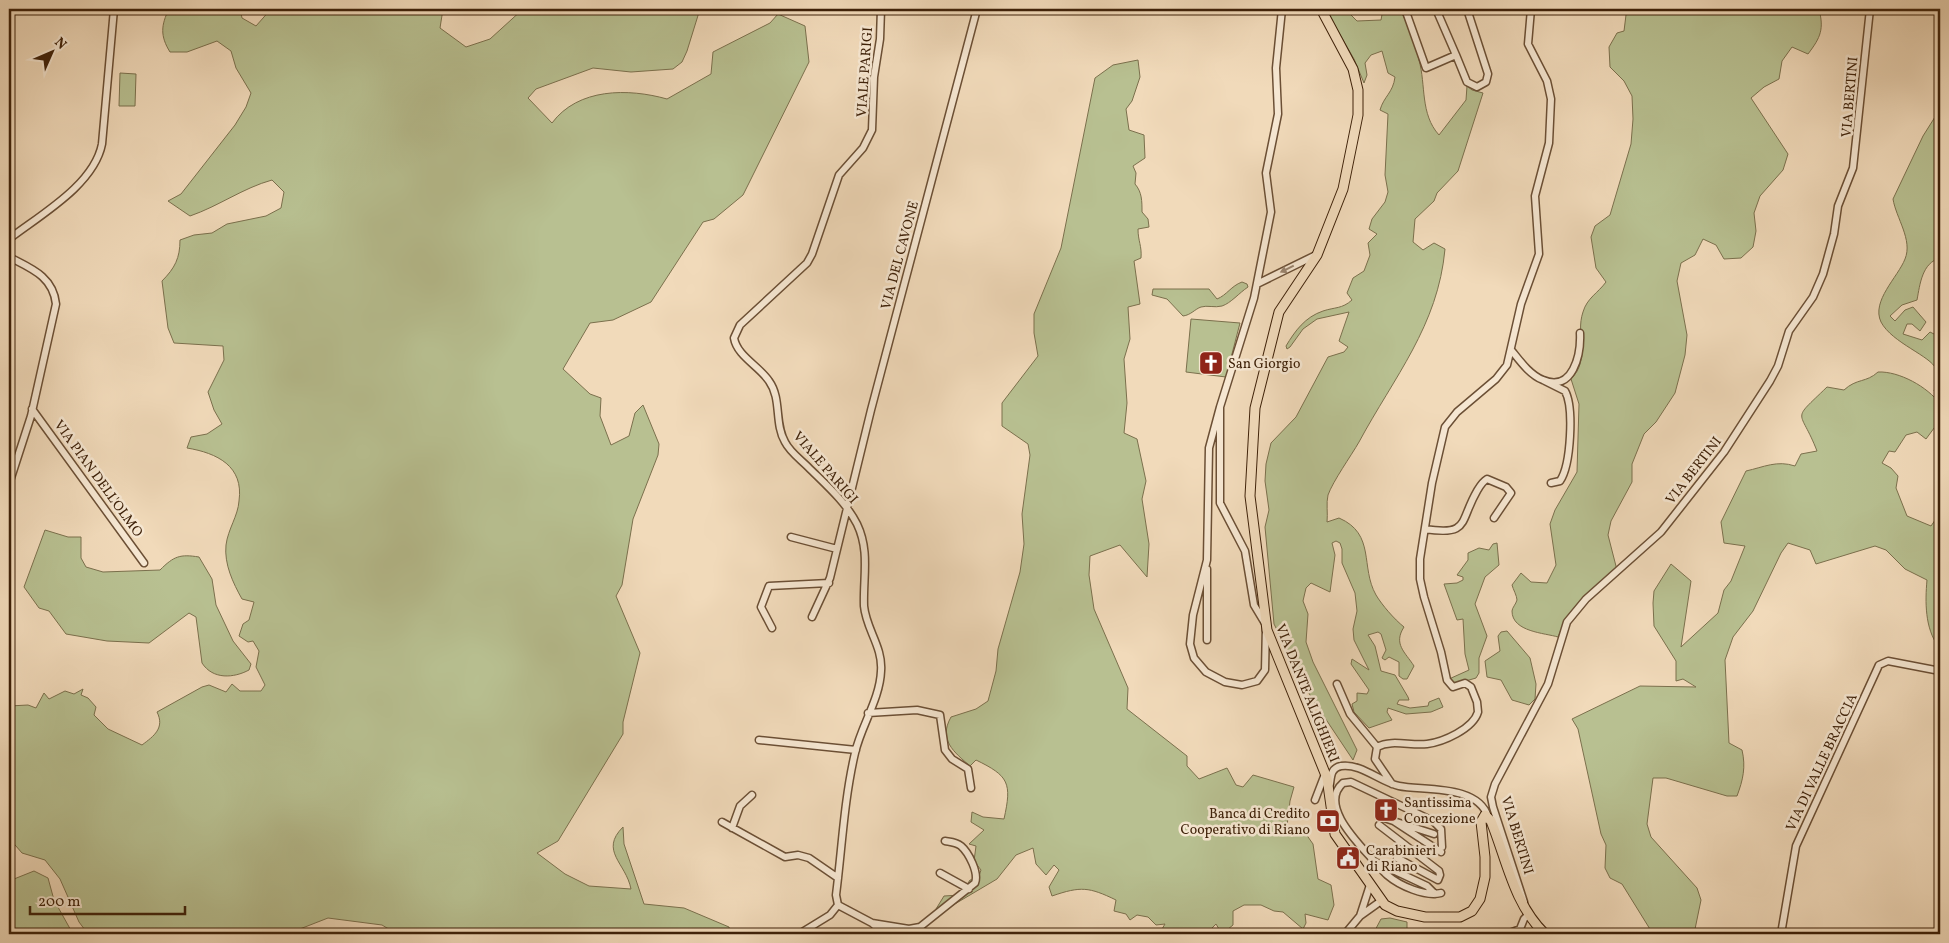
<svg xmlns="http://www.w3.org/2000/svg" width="1949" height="943" viewBox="0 0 1949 943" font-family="Vollkorn,serif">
<rect width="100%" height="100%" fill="#f1daba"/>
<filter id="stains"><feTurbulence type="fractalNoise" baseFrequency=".004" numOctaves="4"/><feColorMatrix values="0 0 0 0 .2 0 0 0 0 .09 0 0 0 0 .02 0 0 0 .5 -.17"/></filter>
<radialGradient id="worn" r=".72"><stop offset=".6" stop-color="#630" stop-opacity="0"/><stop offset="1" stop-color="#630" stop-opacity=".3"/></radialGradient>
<path fill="#b8c091" stroke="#7b704d" d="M 169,9 L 240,9 L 242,18 L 256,26 L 271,9 L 443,9 L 440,28 L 466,47 L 490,39 L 523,9 L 700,9 L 687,51 L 682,62 L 673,69 L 631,72 L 593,68 L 536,89 L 528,98 L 552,123 C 578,88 628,88 667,99 L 711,74 L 713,52 L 770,23 L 778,14 L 805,26 L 809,62 L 749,183 L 743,195 L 714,219 L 703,222 L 651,302 L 613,320 L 590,323 L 563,369 L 590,394 L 601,398 L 600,416 L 611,445 L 629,436 L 635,413 L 643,405 L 659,444 L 658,455 L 633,519 L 622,585 L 616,596 L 640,653 L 623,722 L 623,734 L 558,841 L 537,853 L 565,874 L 589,886 L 631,889 C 626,863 599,851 623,827 L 624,844 L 644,904 L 684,908 L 729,927 L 731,934 L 397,934 L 382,925 L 328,918 L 287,934 L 88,934 L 79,922 L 60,879 L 45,860 L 22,853 L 9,838 L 9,706 L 28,705 L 36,708 L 44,693 L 49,699 L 65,691 L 74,694 L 83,689 L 81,695 L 88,698 L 96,707 L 94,715 L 108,729 L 142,745 C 154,736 165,728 157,712 L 202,687 L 209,685 L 226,692 L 232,684 L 240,691 L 261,691 L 265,685 L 256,667 L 259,651 L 253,641 L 248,642 L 239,636 L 243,624 L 249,620 L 254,602 L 242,599 C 233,583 224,564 226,545 C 228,529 238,516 239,501 C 244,466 217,453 187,448 L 191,437 L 207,434 L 222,424 L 214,410 L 208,392 L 224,360 L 223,346 L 174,343 L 168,328 L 162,281 C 175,268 180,258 180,240 L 194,235 L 212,233 L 227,224 L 266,216 L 281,208 L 284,192 L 272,180 C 243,188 219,206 190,216 L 168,201 L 181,194 L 235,125 L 246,107 L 251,93 L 236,68 L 231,51 L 217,41 L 187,52 L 170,52 C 160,36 161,25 169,9 Z
M 1329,9 L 1345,9 L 1357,21 L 1381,20 L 1383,9 L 1400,9 C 1408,25 1415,42 1419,60 C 1426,85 1420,114 1439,135 L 1466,100 L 1467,86 L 1472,90 L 1483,93 L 1458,171 L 1437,193 L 1434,201 L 1415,219 L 1413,242 L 1423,250 L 1434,243 L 1445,249 C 1438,326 1394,377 1359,442 C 1351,456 1333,481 1328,495 C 1326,503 1328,514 1327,522 L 1339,518 C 1376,534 1360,567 1376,595 C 1382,605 1394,619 1404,627 C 1393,644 1405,652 1414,666 L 1407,679 L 1403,679 L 1399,676 L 1399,662 L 1389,657 L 1385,660 L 1382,658 L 1386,650 L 1381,634 L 1378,632 L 1368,635 L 1375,646 L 1381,671 L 1395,675 L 1408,697 L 1409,700 L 1399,700 L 1397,704 L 1410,708 L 1428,706 L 1429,702 L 1439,698 L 1443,707 L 1431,712 L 1406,714 L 1388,708 L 1387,712 L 1392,720 L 1369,728 L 1354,712 L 1352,704 L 1357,701 L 1357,693 L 1367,694 L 1369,690 L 1351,664 L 1352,659 L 1369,670 L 1354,640 L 1353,629 L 1357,611 L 1355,593 L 1342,563 L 1342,549 L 1340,543 L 1336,541 L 1332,543 L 1335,555 L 1330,592 L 1311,583 L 1306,588 L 1303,601 L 1308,614 L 1306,642 L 1313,662 L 1357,750 L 1353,760 L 1311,697 L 1274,624 L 1265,527 L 1269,510 L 1265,481 L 1266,464 L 1271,443 L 1296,417 L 1328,357 L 1344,352 L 1348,347 L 1339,341 L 1349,312 L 1317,319 L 1303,329 L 1290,347 L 1287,349 L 1286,346 C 1295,331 1305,317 1323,311 C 1335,307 1342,309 1352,300 L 1347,293 L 1353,278 L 1364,271 L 1370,255 L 1368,243 L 1377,234 L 1369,229 L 1372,219 L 1385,202 L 1388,192 L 1385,175 L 1388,114 L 1380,110 C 1384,96 1393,93 1395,77 L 1388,73 L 1382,51 L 1371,55 L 1365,63 L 1367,75 L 1364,83 L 1354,59 L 1327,12 Z
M 1632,9 L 1819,9 C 1824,29 1821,37 1808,54 L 1792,47 L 1782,61 L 1779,79 L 1764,87 L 1751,98 L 1788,154 L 1783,170 L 1760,196 L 1754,213 L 1756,231 L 1753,247 L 1741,258 L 1724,259 L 1716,245 L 1703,239 L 1695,255 L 1681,263 L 1677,281 L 1687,335 L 1685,355 L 1675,393 L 1656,422 L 1644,434 L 1632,464 L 1632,482 L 1611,521 L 1608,535 L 1617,570 C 1589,592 1572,602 1558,637 C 1545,633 1512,632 1512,611 C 1512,608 1516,604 1517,600 C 1517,596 1513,589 1512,585 L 1521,573 L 1531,582 L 1547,583 L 1556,565 L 1550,524 L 1555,510 L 1577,472 L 1579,404 L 1571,379 C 1591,359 1575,335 1583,312 C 1587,298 1598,293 1606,282 L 1596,268 L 1591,237 L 1595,226 L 1610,215 L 1631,144 L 1633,119 L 1632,96 L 1624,81 L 1610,67 L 1609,47 L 1617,33 L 1624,31 L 1626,15 Z
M 1138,60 L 1140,77 L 1132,101 L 1126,109 L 1129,130 L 1144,135 L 1145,158 L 1133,166 L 1136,173 L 1135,184 C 1142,192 1142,201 1142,212 L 1148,219 L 1149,227 L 1138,229 C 1138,241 1142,246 1141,258 L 1134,261 L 1140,304 L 1128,307 L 1130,339 L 1124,359 L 1127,403 L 1124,433 L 1137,439 L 1146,481 L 1142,499 L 1149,544 L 1147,577 L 1120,545 L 1090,556 L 1089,575 L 1094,609 L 1128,688 L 1127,709 L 1187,756 L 1187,766 L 1199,779 L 1227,768 L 1236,785 L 1243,787 L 1253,775 L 1294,787 L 1290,801 L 1287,826 L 1301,827 L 1313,844 L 1318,879 L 1331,885 L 1334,905 L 1328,920 L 1305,914 L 1306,923 L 1303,929 L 1283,912 L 1274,911 L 1261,905 L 1244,905 L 1233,911 L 1233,925 L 1222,934 L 1216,924 L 1209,931 L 1212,934 L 1159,934 L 1165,924 L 1156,925 L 1148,917 L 1137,915 L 1130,920 L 1126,914 L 1114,911 L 1116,900 C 1089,887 1081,886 1052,896 L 1049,887 L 1059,870 L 1054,865 L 1046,875 L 1036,864 L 1033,848 L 1016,855 L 997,879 L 943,911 L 936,909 L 944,896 L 960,895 L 970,880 L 978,879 L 981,870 L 974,861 L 976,846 L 969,844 L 984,830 L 971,822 L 972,812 L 983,817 L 1004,819 C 1012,783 1009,776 976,760 L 970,766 C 954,752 938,740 951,717 L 976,709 L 988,701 L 996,671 L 998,649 L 1020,572 L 1024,544 L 1022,514 L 1030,455 L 1028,444 L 1002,426 L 1002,403 L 1038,356 L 1034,333 L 1034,314 L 1061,248 L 1095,78 L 1113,65 Z
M 120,73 L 136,74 L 135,106 L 119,106 Z
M 1940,109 L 1940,258 C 1922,263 1920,284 1917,300 L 1902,305 L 1890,316 L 1895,321 L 1905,310 L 1913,307 L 1926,322 L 1920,331 L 1912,324 L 1907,324 L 1903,334 L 1922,340 L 1930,332 L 1940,337 L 1940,397 L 1934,391 C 1936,384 1940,376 1936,369 C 1931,356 1892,343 1881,322 C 1871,301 1898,277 1905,259 C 1913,240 1896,218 1893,199 L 1923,136 Z
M 1242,282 L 1247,284 L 1248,287 C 1239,293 1231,303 1222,306 C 1215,308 1207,305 1201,307 C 1195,309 1191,315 1183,316 L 1167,299 L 1152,295 L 1153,289 L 1209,289 L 1217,299 C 1227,295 1231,286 1242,282 Z
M 1191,319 L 1240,323 L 1226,377 L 1186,372 Z
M 1878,372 C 1899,371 1928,387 1940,404 L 1940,420 L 1926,439 L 1917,432 L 1906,435 L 1895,452 L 1889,451 L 1882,463 L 1891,468 L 1898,476 L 1896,488 L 1907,516 L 1931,526 L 1940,513 L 1940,642 L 1938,646 C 1925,628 1925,602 1927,580 L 1905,569 L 1886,550 L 1875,546 L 1816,564 L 1810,550 L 1788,543 L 1781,553 L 1753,611 L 1733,637 L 1725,660 L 1729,743 L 1742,750 C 1746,767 1743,780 1737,796 L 1727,796 L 1666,778 L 1653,778 L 1647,824 L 1651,837 L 1697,888 L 1701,900 L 1694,934 L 1653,934 L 1622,884 L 1610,878 L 1605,868 L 1606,845 L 1601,834 L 1578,729 L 1572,719 L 1640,686 L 1696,687 L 1683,679 L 1676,681 L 1676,661 L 1654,626 L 1653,603 L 1654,591 L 1671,564 L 1691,581 L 1681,647 L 1718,613 L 1724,590 L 1731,581 L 1745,546 L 1724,543 L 1721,522 L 1746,471 C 1764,467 1777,460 1795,466 L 1801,454 L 1817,451 C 1800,407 1790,423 1827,387 L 1844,390 C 1857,378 1866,383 1878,372 Z
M 45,530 L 68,537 L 81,537 L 81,558 L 86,567 L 103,572 L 160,570 C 174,556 180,554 199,557 L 212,579 L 216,605 L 233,641 L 251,664 L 249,670 C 234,678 213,680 202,663 L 196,617 L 189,613 L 149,643 L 107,641 L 66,634 L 49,611 L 39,608 L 24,587 Z
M 1497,543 L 1499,565 L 1485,577 L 1475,604 L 1487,636 L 1479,658 L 1479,673 L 1476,678 L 1452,685 L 1449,679 L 1469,670 L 1465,654 L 1463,619 L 1457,620 L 1444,584 L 1457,583 L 1463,580 L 1463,577 L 1457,575 L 1468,560 L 1468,553 L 1479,548 L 1489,550 L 1493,544 Z
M 1507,631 L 1530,658 L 1536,684 L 1535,699 L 1529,705 L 1512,700 L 1501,680 L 1487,677 L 1485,661 L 1500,651 L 1498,636 L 1501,632 Z
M 34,871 L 48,878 L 54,900 L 73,934 L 9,934 L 9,881 Z
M 1390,918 L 1407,922 L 1407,934 L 1373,934 L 1381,919 Z"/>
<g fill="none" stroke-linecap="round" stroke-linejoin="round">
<defs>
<path id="minor" d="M 1405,9 L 1426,68 L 1456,55 L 1467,82 L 1477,87 L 1486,82 L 1488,74 L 1467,9
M 1436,9 L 1456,55
M 9,239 C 40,215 94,185 102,144 L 114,9
M 9,257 C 30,268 53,276 56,304 L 31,416 L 9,484
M 1257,284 L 1316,255
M 1512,351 C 1520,361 1530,375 1543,380 C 1573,393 1581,354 1580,333
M 1543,380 L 1565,391 C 1574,407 1571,465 1560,481 L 1551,483
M 1220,407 L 1209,448 L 1207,560 L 1193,615 L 1190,644 L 1194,658 L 1206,672 L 1225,682 L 1242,685 L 1257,681 L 1265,670 L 1266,625 L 1254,605 L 1245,551 L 1220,503 L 1220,407 L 1254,298 L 1271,212 L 1266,173 L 1278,114 L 1276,68 L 1282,9
M 32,409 L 144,563
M 1425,529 C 1470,536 1459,522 1477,491 C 1480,486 1482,482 1487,479 L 1506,487 L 1511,493 L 1494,518
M 791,537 L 837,549
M 1207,569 L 1207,640
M 812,617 L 830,578 L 871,410 L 977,9
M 772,628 L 761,607 L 769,586 L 829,583
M 1337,684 L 1350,714 L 1377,747
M 868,713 L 917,710 L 940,715 L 945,750 L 952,759 L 968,769 L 971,788
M 759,740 L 856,750
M 1330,784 C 1331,776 1331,768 1341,766 C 1361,763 1380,782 1399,786 C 1423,791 1478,784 1488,817
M 1392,784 L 1375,759 L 1377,747 C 1392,739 1410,746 1427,744 C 1443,742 1473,729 1478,712 L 1477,702 L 1471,687 L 1465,683 L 1453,687 L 1447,680 L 1441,652 L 1424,597 L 1420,579 L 1420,559 L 1432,483 L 1445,427 L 1457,412 L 1496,379 L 1507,365 L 1521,304 L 1539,254 L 1535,196 L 1549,143 L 1551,99 L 1547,81 L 1528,44 L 1531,9
M 1315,800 L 1325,774
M 1384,818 L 1434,834
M 1389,818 L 1441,852
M 722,822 L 785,857 L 798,855 L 809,858 L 838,878
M 1379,825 L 1439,871 L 1440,875 L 1438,880 L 1397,858
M 732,828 L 740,806 L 752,795
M 1378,863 L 1427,886 L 1435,894
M 940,873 L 969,889
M 1441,893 C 1425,897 1400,886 1387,875 C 1382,871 1379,865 1374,861 C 1359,844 1318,805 1343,783 L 1351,782 L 1433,821 L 1441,829 L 1442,847
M 1524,902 L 1493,807 L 1491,797 L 1495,784 L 1548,684 L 1567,622 L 1586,599 L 1661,532 L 1724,452 L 1770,381 L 1778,366 L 1789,331 L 1813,297 L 1823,274 L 1834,234 L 1838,206 L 1853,168 L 1870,9
M 838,905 L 836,895 C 842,848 844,800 855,753 C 861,726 880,699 881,671 C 883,647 866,629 864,606 C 863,577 870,551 857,524 C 846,502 825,484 808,467 C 800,459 790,452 785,442 C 774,423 782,399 769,381 C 759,366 737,356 734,338 L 740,325 L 807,263 L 812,254 L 839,175 L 863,148 L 872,130 L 874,77 L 880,39 L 881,9
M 838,905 L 872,923 L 884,934
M 1360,916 L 1370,885
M 872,923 L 909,929 L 920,927 L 975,883 C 979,873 969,853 961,846 C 956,842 951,842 945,841
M 799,934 L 830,915 L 838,905
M 1345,934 L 1360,916 L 1381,901
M 1507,934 L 1520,929 L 1524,919 L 1528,915
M 1781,934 L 1796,846 L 1879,665 L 1888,661 L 1940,671"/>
<path id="major" d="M 1321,9 L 1353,69 L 1358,90 L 1358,115 L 1343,189 L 1317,255 L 1279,312 L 1255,408 L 1250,496 L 1267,630 L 1327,778 L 1335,834 L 1385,905 L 1397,911 L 1425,917 L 1460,917 L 1472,911 L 1480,899 L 1485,877 L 1485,857 L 1481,822 L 1485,815 L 1491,821 C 1507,861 1514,904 1545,934"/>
</defs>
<use href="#minor" stroke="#6b4f35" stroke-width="9"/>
<use href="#major" stroke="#3e2109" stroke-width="11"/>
<use href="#minor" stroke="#f6e7d2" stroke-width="6"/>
<use href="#major" stroke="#f1daba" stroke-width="9"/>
</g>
<defs><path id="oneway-solid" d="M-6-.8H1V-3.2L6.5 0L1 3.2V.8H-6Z" transform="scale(1.25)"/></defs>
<use fill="#9a846e" href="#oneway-solid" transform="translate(1287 269) rotate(154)"/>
<defs>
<symbol id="church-square" viewBox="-11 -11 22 22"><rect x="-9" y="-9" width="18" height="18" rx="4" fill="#8f2418" stroke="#f6e7d2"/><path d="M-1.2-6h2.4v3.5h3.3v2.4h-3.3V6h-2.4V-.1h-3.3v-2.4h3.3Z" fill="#fff"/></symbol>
<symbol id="bank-square" viewBox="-11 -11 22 22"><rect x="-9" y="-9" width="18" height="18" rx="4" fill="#8f2418" stroke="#f6e7d2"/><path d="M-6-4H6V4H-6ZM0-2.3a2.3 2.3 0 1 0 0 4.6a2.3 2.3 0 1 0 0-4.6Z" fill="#fff"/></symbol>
<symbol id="civic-square" viewBox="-11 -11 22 22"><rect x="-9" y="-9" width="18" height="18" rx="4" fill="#8f2418" stroke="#f6e7d2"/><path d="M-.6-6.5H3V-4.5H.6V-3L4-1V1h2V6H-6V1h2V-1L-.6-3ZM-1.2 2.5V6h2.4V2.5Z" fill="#fff"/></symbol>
</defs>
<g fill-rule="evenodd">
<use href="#church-square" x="1197" y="349" width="28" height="28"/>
<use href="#church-square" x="1372" y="796" width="28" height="28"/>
<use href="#bank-square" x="1314" y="807" width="28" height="28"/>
<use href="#civic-square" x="1334" y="844" width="28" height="28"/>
</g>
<g text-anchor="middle" stroke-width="5" stroke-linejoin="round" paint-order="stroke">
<g font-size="14" fill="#3e2109" stroke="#f6e7d2">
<text transform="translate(864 72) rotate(-86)" y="5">VIALE PARIGI</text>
<text transform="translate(1849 97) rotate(-85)" y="5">VIA BERTINI</text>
<text transform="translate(899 255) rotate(-75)" y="5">VIA DEL CAVONE</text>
<text transform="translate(826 467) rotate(49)" y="5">VIALE PARIGI</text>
<text transform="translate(1693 470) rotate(-52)" y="5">VIA BERTINI</text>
<text transform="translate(99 478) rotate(54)" y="5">VIA PIAN DELL'OLMO</text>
<text transform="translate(1308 693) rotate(68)" y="5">VIA DANTE ALIGHIERI</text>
<text transform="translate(1821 762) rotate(-65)" y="5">VIA DI VALLE BRACCIA</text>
<text transform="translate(1518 835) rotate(73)" y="5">VIA BERTINI</text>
</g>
<g font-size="14" fill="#3e2109" stroke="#f6e7d2" text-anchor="start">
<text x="1228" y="368">San Giorgio</text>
<text x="1404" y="807">Santissima<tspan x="1404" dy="16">Concezione</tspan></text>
<text x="1310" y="818" text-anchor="end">Banca di Credito<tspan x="1310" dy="16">Cooperativo di Riano</tspan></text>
<text x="1366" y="855">Carabinieri<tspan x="1366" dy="16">di Riano</tspan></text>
</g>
</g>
<rect width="1949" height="943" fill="none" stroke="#f1daba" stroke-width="30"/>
<rect x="10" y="10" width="1929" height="923" fill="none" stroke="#3e2109" stroke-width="2.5"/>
<rect x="15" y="15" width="1919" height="913" fill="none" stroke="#3e2109"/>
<g transform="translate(52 52) rotate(45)" stroke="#f6e7d2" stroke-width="4" paint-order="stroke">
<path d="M0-4L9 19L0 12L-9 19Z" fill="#3e2109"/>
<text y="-8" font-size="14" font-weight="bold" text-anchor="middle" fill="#3e2109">N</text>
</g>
<path d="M30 906v8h155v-8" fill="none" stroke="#3e2109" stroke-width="2.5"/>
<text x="38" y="906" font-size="15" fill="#3e2109" stroke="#f6e7d2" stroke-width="4" paint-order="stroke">200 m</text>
<rect width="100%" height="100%" filter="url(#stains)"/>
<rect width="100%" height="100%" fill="url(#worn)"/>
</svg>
